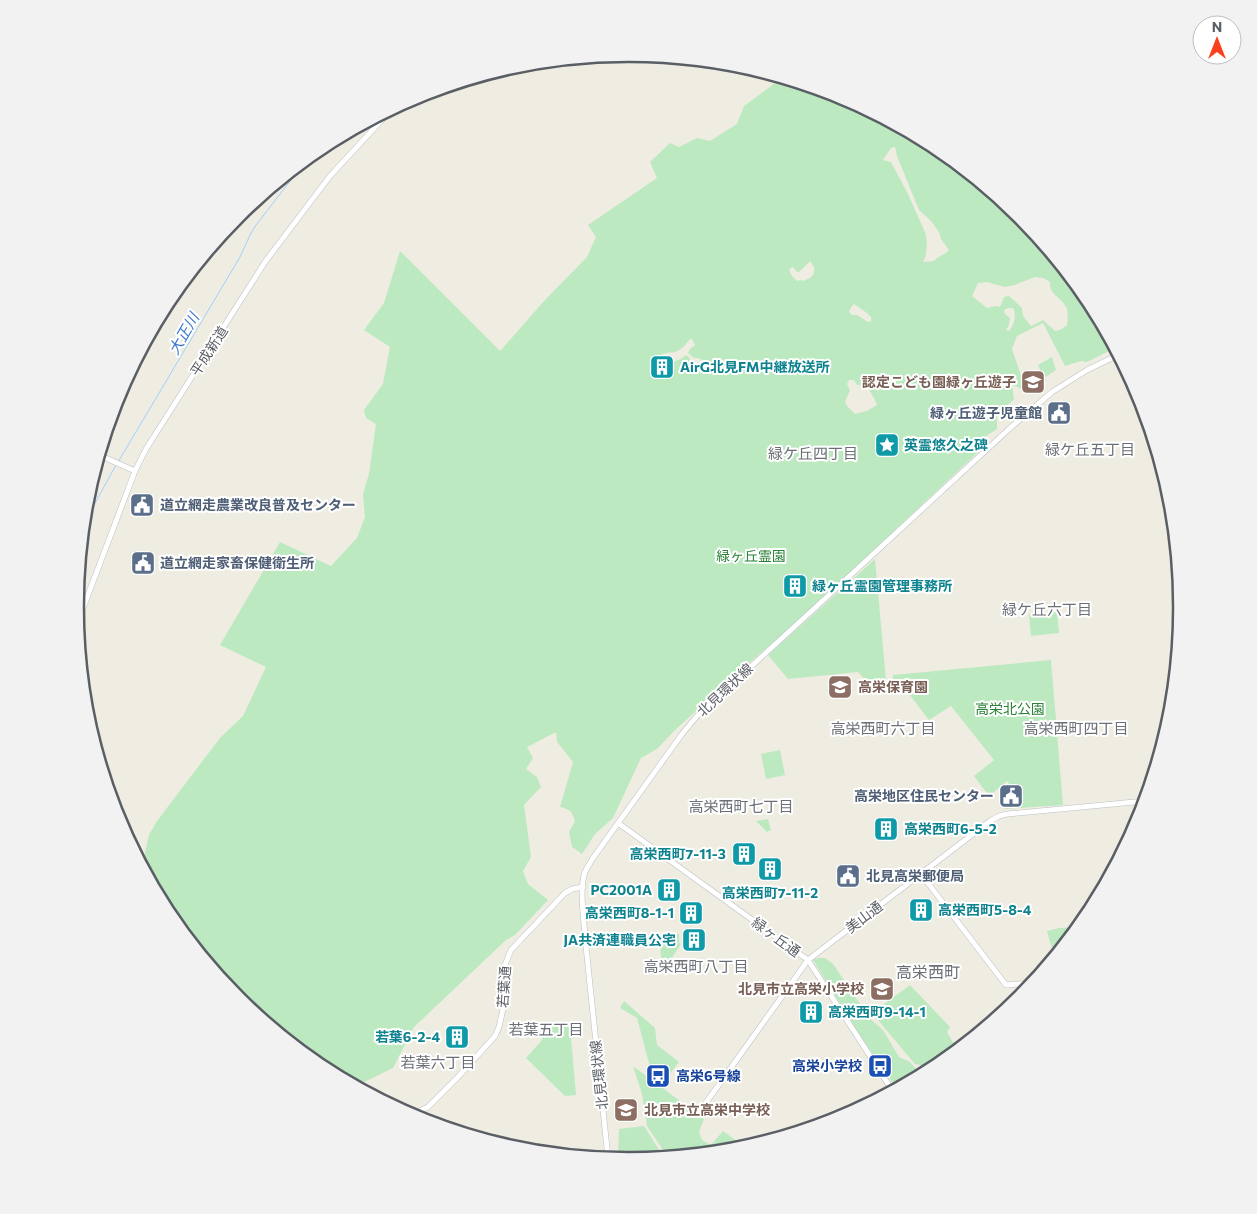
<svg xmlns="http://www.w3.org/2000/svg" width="1257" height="1214" viewBox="0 0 1257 1214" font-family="Commissioner,'Noto Sans JP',sans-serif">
<rect width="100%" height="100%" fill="#efede2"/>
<path fill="#bce9c0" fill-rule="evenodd" d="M 773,75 L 840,96 L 936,147 L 1020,216 L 1089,300 L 1115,348 L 1087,362 L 1081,361 L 1065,366 L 1043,323 L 1017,336 L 1012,349 L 1026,390 L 1012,385 L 1014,399 L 997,416 L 997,429 L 972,445 L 978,452 L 797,622 L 741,670 L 738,668 L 740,671 L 674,731 L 657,749 L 641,758 L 613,818 L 595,834 L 582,854 L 572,847 L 569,832 L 575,821 C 572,811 571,810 560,807 L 573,762 L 557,742 L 556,732 L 527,747 L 533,758 L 526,769 L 537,777 L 541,787 L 524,805 L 531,857 L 523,871 L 528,884 L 548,900 L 515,935 L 506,940 L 414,1027 L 393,1068 L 356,1086 L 321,1067 L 237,998 L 168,914 L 141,863 L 144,858 L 149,835 L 157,821 L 220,738 L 243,716 L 266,667 L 220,645 L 280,542 L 331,566 L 357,538 L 365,517 L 363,494 L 369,474 L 376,424 L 366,418 L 364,410 L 383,384 L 390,347 L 364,330 L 384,303 L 400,251 L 500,351 L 545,300 L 587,257 L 596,237 L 588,225 L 657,178 L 650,162 L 670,143 L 679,147 L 697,138 L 710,141 L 737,124 L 744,106 L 775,83 ZM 895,147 L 897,156 L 919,210 L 931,221 L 939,232 L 941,239 L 949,250 C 945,255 939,255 934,261 L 923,262 L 926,255 L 927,242 L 925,232 L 907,192 L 891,162 L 883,160 L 891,148 ZM 810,261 L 814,267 C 815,276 811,278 803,281 L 800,280 L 797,281 L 792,276 L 789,270 L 791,268 L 793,267 L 797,272 L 799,272 ZM 1035,277 L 1043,278 L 1050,282 C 1049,296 1063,297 1067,309 C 1068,314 1068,320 1067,325 L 1062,329 L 1055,331 L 1043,320 L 1031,326 L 1023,316 L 1022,308 L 1009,296 L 1004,297 L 1000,307 L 995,306 L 987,308 L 972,296 L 978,283 L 987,282 L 1005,287 L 1015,285 ZM 854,304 L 867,313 L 871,317 L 871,321 L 868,322 L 857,315 L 852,315 L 849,312 L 850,309 ZM 1008,308 L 1013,308 C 1017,315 1014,325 1009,331 L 1006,330 L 1009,325 L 1010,318 L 1005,314 L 1004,310 ZM 690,339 L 692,339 L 695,345 L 690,349 L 688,353 L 694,358 C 702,358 704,360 707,367 L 705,370 L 696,370 L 689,362 L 690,359 L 689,357 L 686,355 L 681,359 L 675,361 C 672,369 661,375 652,374 C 654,364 656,354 667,353 C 669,352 672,353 675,352 C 682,350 686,344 690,339 ZM 849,380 L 854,380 L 857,385 L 867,386 L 875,400 L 877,405 L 867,411 L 855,414 L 847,406 L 845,402 L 850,390 L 847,384 Z
M 1052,357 L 1056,370 L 1044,378 L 1038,365 Z
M 875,559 L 886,680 L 866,681 L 858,672 L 788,679 L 768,655 Z
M 1057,612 L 1059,633 L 1031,636 L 1029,614 Z
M 1051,660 L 1063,805 L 1004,809 L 1019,797 L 1007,781 L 989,796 L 974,776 L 994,760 L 951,706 L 929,720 L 902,685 L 893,679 L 893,675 Z
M 780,750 L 785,775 L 766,779 L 761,754 Z
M 768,819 L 771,830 L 767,832 L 756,821 Z
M 1074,927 L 1074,931 L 1054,956 L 1047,931 L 1059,928 Z
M 679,934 L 679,943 L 681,944 L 667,965 L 661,960 L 660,936 Z
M 818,958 L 825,958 L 833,964 L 860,1004 L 848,1013 L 844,1010 L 813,960 Z
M 910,985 L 950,1027 L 947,1032 L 954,1044 L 925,1066 L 915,1064 L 872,1013 Z
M 624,1001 L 655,1028 L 657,1045 L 679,1062 L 666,1079 L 650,1067 L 637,1018 L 620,1008 Z
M 859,1009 L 883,1030 L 899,1057 L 910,1062 L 921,1075 L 896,1088 L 849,1019 Z
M 570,1025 L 576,1095 L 565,1096 L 526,1058 L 542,1040 L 542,1026 Z
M 633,1066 L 704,1119 L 699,1132 L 702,1140 L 711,1145 L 723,1131 L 745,1147 L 736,1150 L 670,1156 L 663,1150 L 647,1126 L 642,1094 Z
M 633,1100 L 635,1116 L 628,1116 L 627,1101 Z
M 623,1101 L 624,1117 L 618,1118 L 617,1102 Z
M 644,1126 L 661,1153 L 666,1157 L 628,1160 L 618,1159 L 619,1129 Z"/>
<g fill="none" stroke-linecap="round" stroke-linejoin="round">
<path stroke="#a2cfff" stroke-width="1" d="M 118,462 L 240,257 L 250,235 L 256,225 L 308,158
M 83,525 L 116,465"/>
<defs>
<path id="secondary" d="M 99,455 L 135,471
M 77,624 L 135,471 L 146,449 L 265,262 L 330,176 L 392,109
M 618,823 L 808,960 L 892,1090
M 921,874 L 1006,985 L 1032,983
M 700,1111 L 808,960 L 990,821 L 999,816 L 1007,814 L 1145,801
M 411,1115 L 428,1107 L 457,1078 L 495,1036 L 499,1027 L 503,1009 L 503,970 L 511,950 L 565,893 L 572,889 L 583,887
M 608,1158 L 585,937 C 584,918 579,889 585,872 C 587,867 591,862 593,858 L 682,734 L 697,716 L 817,606 L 1009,429 L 1052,392 L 1087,370 L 1118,355"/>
</defs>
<use href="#secondary" stroke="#bbbec5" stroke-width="6"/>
<use href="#secondary" stroke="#fff" stroke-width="5"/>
</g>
<defs>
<symbol id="building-square" viewBox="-11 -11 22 22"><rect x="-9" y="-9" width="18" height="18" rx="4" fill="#0f9aa8" stroke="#fff"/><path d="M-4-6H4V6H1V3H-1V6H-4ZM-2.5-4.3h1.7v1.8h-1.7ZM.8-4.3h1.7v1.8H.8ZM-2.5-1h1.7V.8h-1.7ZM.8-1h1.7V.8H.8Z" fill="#fff"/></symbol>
<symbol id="school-square" viewBox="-11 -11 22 22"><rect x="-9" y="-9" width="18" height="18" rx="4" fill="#8d6e63" stroke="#fff"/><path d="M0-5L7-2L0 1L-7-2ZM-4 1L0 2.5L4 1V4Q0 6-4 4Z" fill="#fff"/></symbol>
<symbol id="civic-square" viewBox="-11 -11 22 22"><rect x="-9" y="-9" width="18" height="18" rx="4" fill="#5c6f8a" stroke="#fff"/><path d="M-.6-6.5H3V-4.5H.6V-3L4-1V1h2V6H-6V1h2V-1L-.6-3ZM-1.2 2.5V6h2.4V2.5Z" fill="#fff"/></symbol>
<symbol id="sight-square" viewBox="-11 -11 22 22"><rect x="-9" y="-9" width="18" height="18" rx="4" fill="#0f9aa8" stroke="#fff"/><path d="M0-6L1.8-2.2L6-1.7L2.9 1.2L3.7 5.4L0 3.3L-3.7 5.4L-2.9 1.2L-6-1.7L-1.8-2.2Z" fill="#fff"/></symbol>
<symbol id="bus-square" viewBox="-11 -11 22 22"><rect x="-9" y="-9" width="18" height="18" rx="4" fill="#1a4fb4" stroke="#fff"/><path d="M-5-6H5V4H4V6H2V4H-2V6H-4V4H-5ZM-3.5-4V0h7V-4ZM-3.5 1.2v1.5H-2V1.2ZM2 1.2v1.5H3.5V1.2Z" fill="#fff"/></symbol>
</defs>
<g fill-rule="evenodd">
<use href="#building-square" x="648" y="353" width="28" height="28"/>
<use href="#school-square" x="1019" y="368" width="28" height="28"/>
<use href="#civic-square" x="1045" y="399" width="28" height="28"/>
<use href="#sight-square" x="873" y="431" width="28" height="28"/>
<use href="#civic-square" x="128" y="491" width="28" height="28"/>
<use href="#civic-square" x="129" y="549" width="28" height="28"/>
<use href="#building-square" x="781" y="572" width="28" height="28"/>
<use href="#school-square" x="826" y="673" width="28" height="28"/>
<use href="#civic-square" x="997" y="782" width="28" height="28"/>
<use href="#building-square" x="872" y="815" width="28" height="28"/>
<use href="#building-square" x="730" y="840" width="28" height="28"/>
<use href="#building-square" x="756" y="855" width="28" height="28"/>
<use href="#civic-square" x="834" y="862" width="28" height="28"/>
<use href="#building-square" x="655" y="876" width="28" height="28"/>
<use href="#building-square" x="907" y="896" width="28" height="28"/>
<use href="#building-square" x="677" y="899" width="28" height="28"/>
<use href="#building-square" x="680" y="926" width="28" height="28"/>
<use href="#school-square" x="868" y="975" width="28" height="28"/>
<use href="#building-square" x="797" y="998" width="28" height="28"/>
<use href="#building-square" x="443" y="1023" width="28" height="28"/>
<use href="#bus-square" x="866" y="1052" width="28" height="28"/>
<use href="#bus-square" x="644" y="1062" width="28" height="28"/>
<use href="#school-square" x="612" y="1096" width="28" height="28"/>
</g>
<g text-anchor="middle" stroke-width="4" stroke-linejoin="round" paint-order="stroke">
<g font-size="14" fill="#5a5e65" stroke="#fff">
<text transform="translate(209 351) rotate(-57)" y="5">平成新道</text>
<text transform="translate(725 690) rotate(-43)" y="5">北見環状線</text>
<text transform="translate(864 917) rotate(-37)" y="5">美山通</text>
<text transform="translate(776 937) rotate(36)" y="5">緑ヶ丘通</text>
<text transform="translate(504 987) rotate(-86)" y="5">若葉通</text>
<text transform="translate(599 1075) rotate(-96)" y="5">北見環状線</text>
</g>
<g font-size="14" font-weight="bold" fill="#0d838f" stroke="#fff" text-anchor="start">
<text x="680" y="372">AirG北見FM中継放送所</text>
<text x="904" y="450">英霊悠久之碑</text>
<text x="812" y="591">緑ヶ丘霊園管理事務所</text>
<text x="904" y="834">高栄西町6-5-2</text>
<text x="726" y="859" text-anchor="end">高栄西町7-11-3</text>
<text x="652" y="895" text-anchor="end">PC2001A</text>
<text x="770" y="898" text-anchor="middle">高栄西町7-11-2</text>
<text x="938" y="915">高栄西町5-8-4</text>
<text x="674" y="918" text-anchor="end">高栄西町8-1-1</text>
<text x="676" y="945" text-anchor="end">JA共済連職員公宅</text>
<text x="828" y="1017">高栄西町9-14-1</text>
<text x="440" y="1042" text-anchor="end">若葉6-2-4</text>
</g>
<g font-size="14" font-weight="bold" fill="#785e54" stroke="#fff" text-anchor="end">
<text x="1016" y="387">認定こども園緑ヶ丘遊子</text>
<text x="858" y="692" text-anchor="start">高栄保育園</text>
<text x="864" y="994">北見市立高栄小学校</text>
<text x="644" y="1115" text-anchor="start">北見市立高栄中学校</text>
</g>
<g font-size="14" font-weight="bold" fill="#4e5e75" stroke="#fff" text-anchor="start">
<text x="1042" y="418" text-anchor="end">緑ヶ丘遊子児童館</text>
<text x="160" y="510">道立網走農業改良普及センター</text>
<text x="160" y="568">道立網走家畜保健衛生所</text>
<text x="994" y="801" text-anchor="end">高栄地区住民センター</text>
<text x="866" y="881">北見高栄郵便局</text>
</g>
<g font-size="14" fill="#2b8337" stroke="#fff">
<text x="751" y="561">緑ヶ丘霊園</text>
<text x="1010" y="714">高栄北公園</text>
</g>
<g font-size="14" font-weight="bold" fill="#164399" stroke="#fff" text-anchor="end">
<text x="862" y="1071">高栄小学校</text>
<text x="676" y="1081" text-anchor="start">高栄6号線</text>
</g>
<g font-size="15" font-style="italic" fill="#3976ce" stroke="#fff">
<text transform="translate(184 334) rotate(-60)" y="5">大正川</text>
</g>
<g font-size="15" fill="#6b7077" stroke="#fff">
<text x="1090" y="455">緑ケ丘五丁目</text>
<text x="813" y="459">緑ケ丘四丁目</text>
<text x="1047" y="615">緑ケ丘六丁目</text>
<text x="883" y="734">高栄西町六丁目</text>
<text x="1076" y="734">高栄西町四丁目</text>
<text x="741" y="812">高栄西町七丁目</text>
<text x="696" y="972">高栄西町八丁目</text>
<text x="546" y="1035">若葉五丁目</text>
<text x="438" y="1068">若葉六丁目</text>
</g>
<g font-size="16" fill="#6b7077" stroke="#fff">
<text x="928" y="978">高栄西町</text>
</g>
</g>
<path d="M0 0H1257V1214H0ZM628 62H629A544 544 0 0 1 1173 606V608A544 544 0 0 1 629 1152H628A544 544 0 0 1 84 608V606A544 544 0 0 1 628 62Z" fill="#f2f2f3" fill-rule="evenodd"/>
<path fill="none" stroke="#5a5e65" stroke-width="2.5" d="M628 62H629A544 544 0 0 1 1173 606V608A544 544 0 0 1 629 1152H628A544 544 0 0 1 84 608V606A544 544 0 0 1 628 62Z"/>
<g transform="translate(1217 40)"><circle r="24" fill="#ffffff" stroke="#bdbfc1"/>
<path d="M0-4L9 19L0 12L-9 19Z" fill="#fa401d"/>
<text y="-8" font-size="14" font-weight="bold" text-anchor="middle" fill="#5a5e65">N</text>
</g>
</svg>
